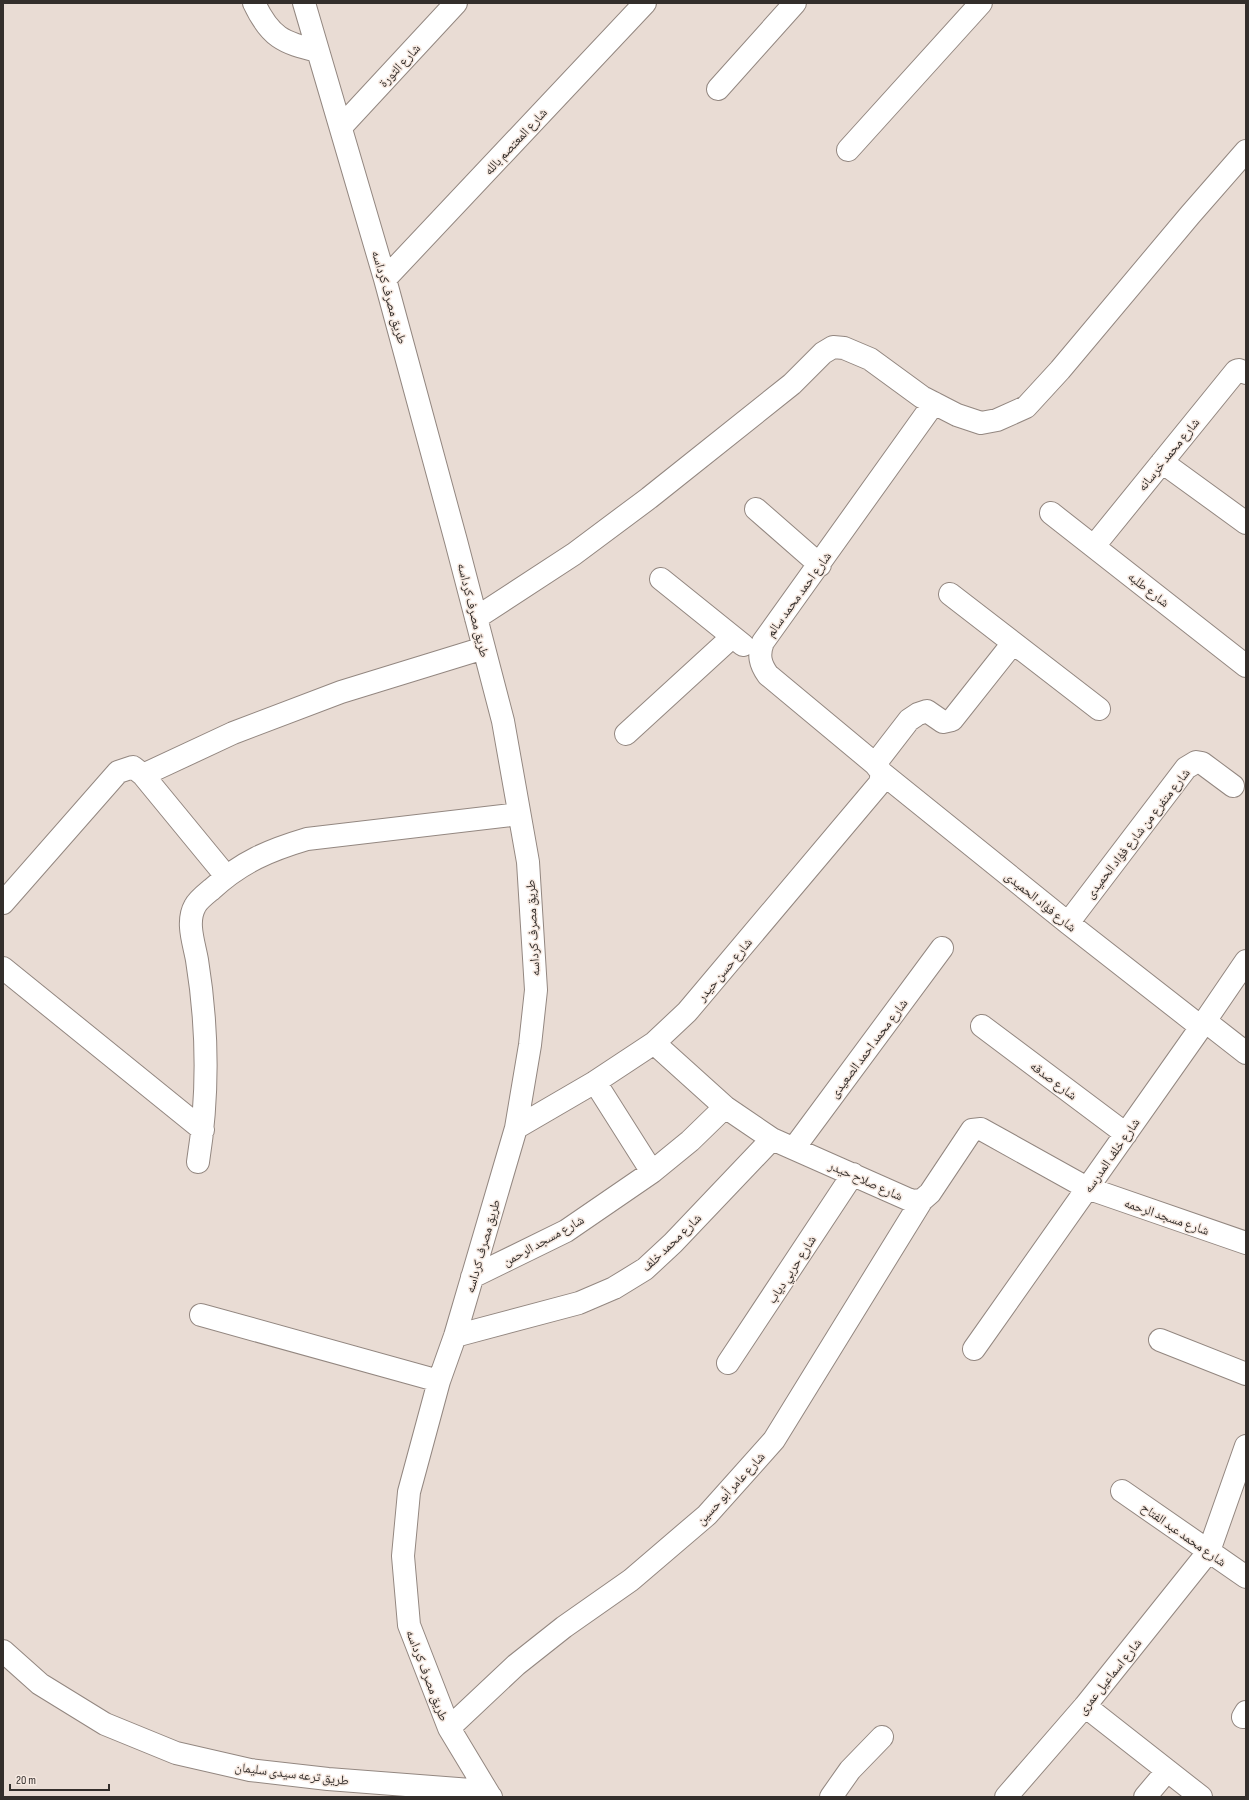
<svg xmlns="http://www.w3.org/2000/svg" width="1249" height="1800" viewBox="0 0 1249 1800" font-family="'Sofia Sans Condensed','Noto Naskh Arabic',sans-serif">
<rect width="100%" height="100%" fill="#e9dcd4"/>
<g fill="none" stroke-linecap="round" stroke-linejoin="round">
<defs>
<path id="street" d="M 254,3 C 270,37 283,43 318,51
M 304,3 L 385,279 L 456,541 L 503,721 L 528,862 L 536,990 L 530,1045 L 516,1128 L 455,1336 L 439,1381 L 409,1492 L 403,1556 L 409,1625 L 449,1728 L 490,1796
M 718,89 L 795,3
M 341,127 L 456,3
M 848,150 L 981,3
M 385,279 L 645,3
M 1162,462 L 1246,523
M 756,509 L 820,565
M 1051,513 L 1246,666
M 1094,546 L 1236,371 L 1239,370 L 1246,373
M 661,579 L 743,645
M 950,594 L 1099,709
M 476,618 L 574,554 L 649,498 L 792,384 L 823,353 L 833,347 L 844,348 L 870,359 L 922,397 L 957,415 L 981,423 L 997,420 L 1026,407 L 1060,370 L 1190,215 L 1246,151
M 626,734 L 732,637
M 875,764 L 909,720 L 918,714 L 927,711 L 943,722 L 952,720 L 1013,643
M 882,773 L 1068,923 L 1201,1027
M 143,775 L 233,733 L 341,692 L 484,648
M 3,903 L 118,772 L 133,767 L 143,775 L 226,876
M 1068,923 L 1186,768 L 1196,762 L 1202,763 L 1233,786
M 3,968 L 203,1130
M 1205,1021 L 1246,1053
M 982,1026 L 1126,1134
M 654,1043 L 725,1107 L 772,1139 L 912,1201 L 922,1200 L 930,1193 L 972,1130 L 981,1129 L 1087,1188 L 1246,1243
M 595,1082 L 652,1172
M 516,1128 L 595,1082 L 654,1043 L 687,1012 L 880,783 L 882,773 L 875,764 L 768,675 C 760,664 758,655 763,642 L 934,403
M 794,1148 L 942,948
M 198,1162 C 209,1093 208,1028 197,960 C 194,943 186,922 195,906 C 198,900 206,894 212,889 C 241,862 270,850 307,839 L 519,814
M 472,1277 L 566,1231 L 652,1172 L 690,1141 L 725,1107
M 201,1315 L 439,1381
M 455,1336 L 579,1303 L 614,1288 L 645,1269 L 673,1243 L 772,1139
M 1160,1340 L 1246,1374
M 974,1349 L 1201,1027 L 1246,961
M 728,1363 L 853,1174
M 1122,1491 L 1246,1577
M 3,1651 L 40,1684 L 105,1724 L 176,1753 L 250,1770 L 328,1779 L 471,1790 L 491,1797
M 1085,1706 L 1201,1797
M 1243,1717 L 1246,1712
M 449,1728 L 516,1665 L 564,1627 L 631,1580 L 707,1515 L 774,1440 L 922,1200
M 831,1797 L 850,1770 L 882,1737
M 1006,1797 L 1085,1706 L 1209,1551 L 1246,1446
M 1145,1797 L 1167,1771"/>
</defs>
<use href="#street" stroke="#938780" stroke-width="24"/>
<use href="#street" stroke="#fff" stroke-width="22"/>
</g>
<g text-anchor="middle" stroke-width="3" stroke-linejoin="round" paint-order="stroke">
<g font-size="13" fill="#332e2b" stroke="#f6e9e1">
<text transform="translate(399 65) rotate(-47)" y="5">شارع الثورة</text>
<text transform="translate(515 141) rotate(-47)" y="5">شارع المعتصم بالله</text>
<text transform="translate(390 297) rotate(74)" y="5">طريق مصرف كرداسه</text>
<text transform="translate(1168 454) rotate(-51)" y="5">شارع محمد خرسانه</text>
<text transform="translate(1149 589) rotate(38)" y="5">شارع طلبه</text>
<text transform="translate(798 594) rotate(-54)" y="5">شارع احمد محمد سالم</text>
<text transform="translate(474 610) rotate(76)" y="5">طريق مصرف كرداسه</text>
<text transform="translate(1137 833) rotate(-52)" y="5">شارع متفرع من شارع فؤاد الحميدى</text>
<text transform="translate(1041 901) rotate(39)" y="5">شارع فؤاد الحميدى</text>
<text transform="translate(532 928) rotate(-93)" y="5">طريق مصرف كرداسه</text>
<text transform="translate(724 969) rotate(-50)" y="5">شارع حسن حيدر</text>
<text transform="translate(868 1048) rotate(-53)" y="5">شارع محمد احمد الصعيدى</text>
<text transform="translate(1054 1080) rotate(37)" y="5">شارع صدقه</text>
<text transform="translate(1111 1155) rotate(-55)" y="5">شارع خلف المدرسه</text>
<text transform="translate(866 1180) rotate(24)" y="5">شارع صلاح حيدر</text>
<text transform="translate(1167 1216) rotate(19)" y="5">شارع مسجد الرحمه</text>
<text transform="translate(543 1240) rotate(-29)" y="5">شارع مسجد الرحمن</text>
<text transform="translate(671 1242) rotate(-44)" y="5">شارع محمد خلف</text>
<text transform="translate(482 1246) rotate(-74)" y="5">طريق مصرف كرداسه</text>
<text transform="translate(791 1269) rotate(-57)" y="5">شارع حربي دياب</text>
<text transform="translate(730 1488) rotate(-47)" y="5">شارع عامر أبو حسين</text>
<text transform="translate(1184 1534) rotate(35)" y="5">شارع محمد عبد الفتاح</text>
<text transform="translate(428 1675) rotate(69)" y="5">طريق مصرف كرداسه</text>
<text transform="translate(1109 1676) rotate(-51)" y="5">شارع اسماعيل عمرى</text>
<text transform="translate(292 1773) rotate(7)" y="5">طريق ترعه سيدى سليمان</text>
</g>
</g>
<rect width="1249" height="1800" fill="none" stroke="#332e2b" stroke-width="8"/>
<path d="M10 1784v6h99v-6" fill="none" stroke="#332e2b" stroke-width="2"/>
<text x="16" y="1784" font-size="12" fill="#332e2b" stroke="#f6e9e1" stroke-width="3" paint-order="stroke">20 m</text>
</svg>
